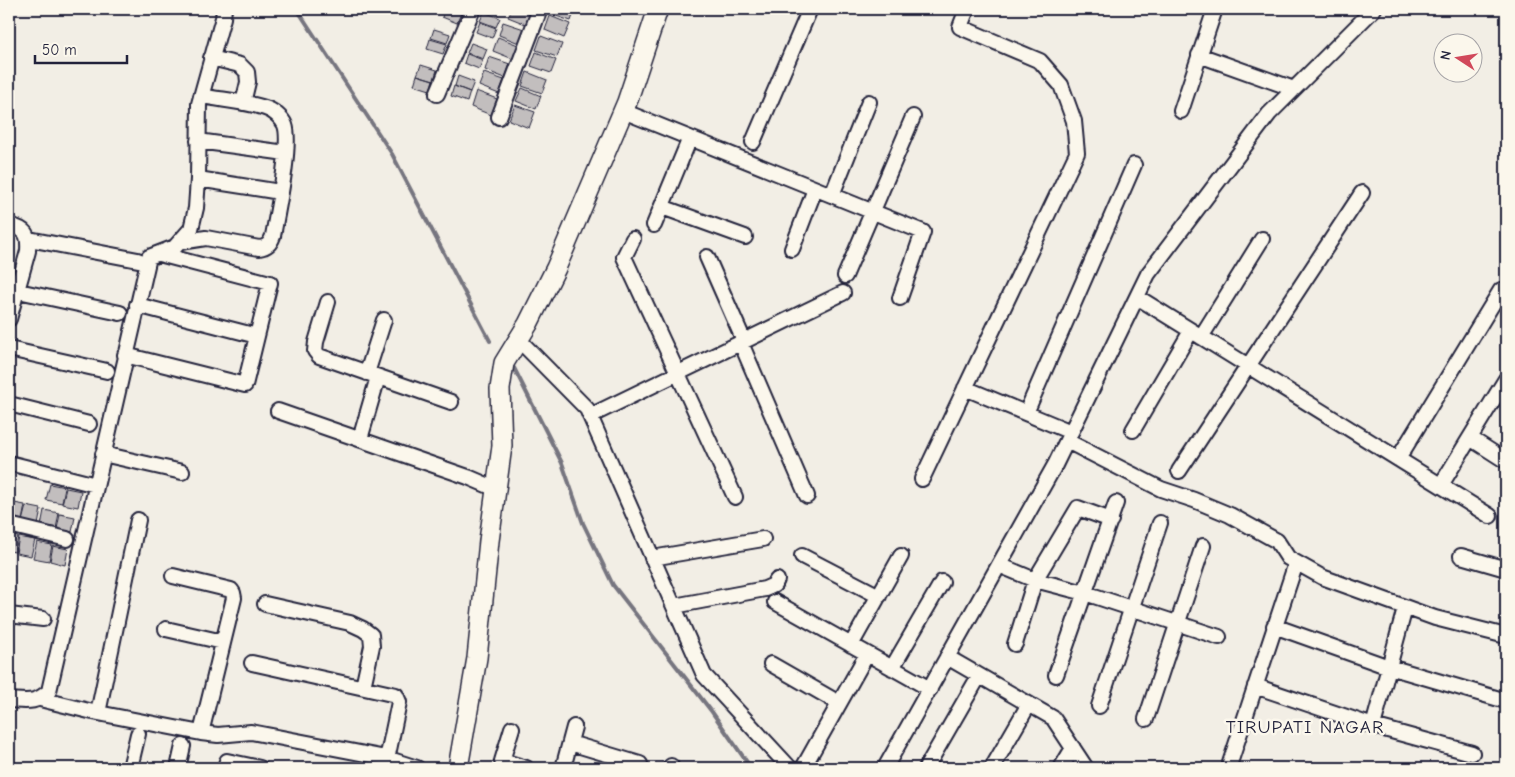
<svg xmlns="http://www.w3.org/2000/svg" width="1515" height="777" viewBox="0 0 1515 777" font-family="'Comic Neue',sans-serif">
<rect width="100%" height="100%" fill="#f2eee5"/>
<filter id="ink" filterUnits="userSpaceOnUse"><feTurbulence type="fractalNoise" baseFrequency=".02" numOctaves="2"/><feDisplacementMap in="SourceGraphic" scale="10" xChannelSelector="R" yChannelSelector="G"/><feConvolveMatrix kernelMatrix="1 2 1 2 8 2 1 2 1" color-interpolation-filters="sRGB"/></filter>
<g filter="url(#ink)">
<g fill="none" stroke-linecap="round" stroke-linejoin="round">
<path stroke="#76747f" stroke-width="4" d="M 297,9 L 392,154 L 490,341
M 514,368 L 562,463 L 583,523 L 613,585 L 712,712 L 751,768"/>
</g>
<path fill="#c2bebe" stroke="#22223b" d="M 445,9 L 461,13 L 457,23 L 442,17 Z
M 512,9 L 526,9 L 534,12 L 528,25 L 508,17 Z
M 552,9 L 575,9 L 571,21 L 550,14 Z
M 484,12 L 500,18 L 496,27 L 480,21 Z
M 550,16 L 570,24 L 564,38 L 545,30 Z
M 480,22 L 496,28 L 492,38 L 476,32 Z
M 503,22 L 524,29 L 519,43 L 499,35 Z
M 434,29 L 450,34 L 447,43 L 431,38 Z
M 541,36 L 562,44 L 557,57 L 536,50 Z
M 498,37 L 518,45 L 513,59 L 493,51 Z
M 430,39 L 447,44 L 443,54 L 427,49 Z
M 471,43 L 487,49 L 483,59 L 467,53 Z
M 536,52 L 556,60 L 551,73 L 531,66 Z
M 467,54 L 483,60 L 479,69 L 464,63 Z
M 489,57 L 510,64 L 505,78 L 485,70 Z
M 421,65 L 437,70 L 434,80 L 417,75 Z
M 527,72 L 547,80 L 542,93 L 522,86 Z
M 484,73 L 504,80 L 499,94 L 479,86 Z
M 417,75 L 433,80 L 430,90 L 414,85 Z
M 458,76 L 474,82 L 470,92 L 455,86 Z
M 454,86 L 470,92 L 467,102 L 451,96 Z
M 522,88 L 541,96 L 536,109 L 516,101 Z
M 476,91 L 497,99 L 491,115 L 471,107 Z
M 515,105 L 535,112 L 529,128 L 509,120 Z
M 9,265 L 15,266 L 11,282 L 9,281 Z
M 50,484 L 65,487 L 62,503 L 46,500 Z
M 66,488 L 81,491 L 78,507 L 62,504 Z
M 9,502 L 25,505 L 22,521 L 9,518 Z
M 26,506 L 41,509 L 38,525 L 22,521 Z
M 44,510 L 59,513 L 56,529 L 41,526 Z
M 60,514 L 75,517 L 72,532 L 57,529 Z
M 9,535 L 18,537 L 15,552 L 9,551 Z
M 19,537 L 35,540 L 31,556 L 16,553 Z
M 37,542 L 52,545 L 49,561 L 33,558 Z
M 53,546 L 68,549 L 65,565 L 50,561 Z"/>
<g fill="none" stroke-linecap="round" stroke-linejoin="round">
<defs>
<path id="street" d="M 1199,55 L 1294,89
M 211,58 L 240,65 L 247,72 L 248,82 L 243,103
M 437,94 L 473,9
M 623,111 L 923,232 L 900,298
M 1181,111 L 1215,9
M 499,117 L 540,9
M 198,141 L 286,153
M 753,142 L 810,9
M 198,179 L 280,192
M 832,195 L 869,102
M 662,207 L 745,237
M 9,225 C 26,229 29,234 28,251 L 9,319
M 654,225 L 690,138
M 29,239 L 138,260
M 633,239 L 624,257 L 735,497
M 180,242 L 206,238 L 259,248 C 267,247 270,244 273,236 C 277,213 292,144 285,125 C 282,118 273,110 265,108 C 245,101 221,100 201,96
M 792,249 L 815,189
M 707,257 L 744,341
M 845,276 L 913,117
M 9,289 L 120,313
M 1137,297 L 1490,516
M 328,302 L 316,342 L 315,351 L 319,356 L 451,402
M 137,305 L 257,336
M 1201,337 L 1262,239
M 519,340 L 587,409 L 704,675 L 790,768
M 741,343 L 807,496
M 9,349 L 107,371
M 125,355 L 245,385 L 270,283 L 159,254
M 367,373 L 384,320
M 965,388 L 1071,432
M 9,404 L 89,424
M 278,411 L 468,477 L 496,489
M 1026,413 L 1134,165
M 590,416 L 843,293
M 1133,430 L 1191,331
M 1470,438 L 1506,461
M 360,439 L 378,377
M 1067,441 L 1161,489 L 1194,500 L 1230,515 L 1277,541 L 1288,558 L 1322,577 L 1435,618 L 1506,636
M 103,454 L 182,472
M 1398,459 L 1501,290
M 9,463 L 96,485
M 1179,471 L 1362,193
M 922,479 L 1077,153 L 1074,121 L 1061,85 L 1040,61 L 960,27 L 967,9
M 1441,485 L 1506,379
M 9,525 L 67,539
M 802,556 L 879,596
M 1461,556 L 1506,569
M 652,558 L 763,539
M 999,565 L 1035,580 L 1085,593 L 1219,637
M 173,576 L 231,590 L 233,593 L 234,598 L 201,733
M 775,602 L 930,689
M 265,604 L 350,623 L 363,629 L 371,635 L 372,646 L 363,687
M 674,606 L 765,589 L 774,585 L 777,580
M 9,615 L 43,619
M 1274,626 L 1386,666 L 1506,701
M 166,629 L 223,642
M 1015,644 L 1035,580 L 1078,508 L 1111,520
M 851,645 L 901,556
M 947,657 L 1053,718 L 1086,768
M 252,663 L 396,695 L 399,702 L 389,750 L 386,758
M 771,664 L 839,703
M 892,668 L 942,582
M 1056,675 L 1116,503
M 1255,686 L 1373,726 L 1472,753
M 40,699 L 93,712 L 201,733 L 218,735 L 251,732 L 386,758 L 417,768
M 9,700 C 26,701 36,704 49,691 L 149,257 L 175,247 L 191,229 L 196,208 L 198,179 L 199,104 L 223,18 L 224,9
M 1099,706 L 1160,523
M 98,713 L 138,520
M 1146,719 L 1203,546
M 1373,726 L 1405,608
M 512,728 L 502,761 L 526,768
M 570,743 L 640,764
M 1230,763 L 1296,563
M 130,768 L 138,734
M 178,768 L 183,746
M 225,768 L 227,761 L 260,768
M 563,768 L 574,727
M 671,768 L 671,766
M 803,768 L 867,654
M 885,768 L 1055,465 L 1148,274 L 1269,114 L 1374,9
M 926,768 L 979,676
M 992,768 L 1029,704
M 1061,768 L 1073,748"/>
<path id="secondary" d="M 458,768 L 477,658 L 489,541 L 502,446 L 500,389 L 504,363 L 528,324 L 556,268 L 627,102 L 658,9"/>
</defs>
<use href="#street" stroke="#22223b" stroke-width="18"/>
<use href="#secondary" stroke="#22223b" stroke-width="22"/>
<use href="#street" stroke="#fbf7ec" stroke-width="14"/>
<use href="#secondary" stroke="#fbf7ec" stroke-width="19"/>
</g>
</g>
<g text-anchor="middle" stroke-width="5" stroke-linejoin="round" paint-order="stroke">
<g font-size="19" letter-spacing="1" fill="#22223b" stroke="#fbf7ec">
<text x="1305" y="733">TIRUPATI NAGAR</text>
</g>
</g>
<rect width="1515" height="777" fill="none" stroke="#fbf7ec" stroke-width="30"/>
<rect x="15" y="15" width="1485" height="747" fill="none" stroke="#22223b" stroke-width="2" filter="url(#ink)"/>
<g transform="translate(1458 58) rotate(282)"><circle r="24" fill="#fbf7ec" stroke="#a4a2a5"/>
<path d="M0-4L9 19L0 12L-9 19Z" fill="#d1495b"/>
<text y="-8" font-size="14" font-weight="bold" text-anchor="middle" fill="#22223b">N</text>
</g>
<path d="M35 55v8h92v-8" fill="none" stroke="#22223b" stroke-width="2.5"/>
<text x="42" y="55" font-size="15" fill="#22223b" stroke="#fbf7ec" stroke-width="4" paint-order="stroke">50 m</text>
</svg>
